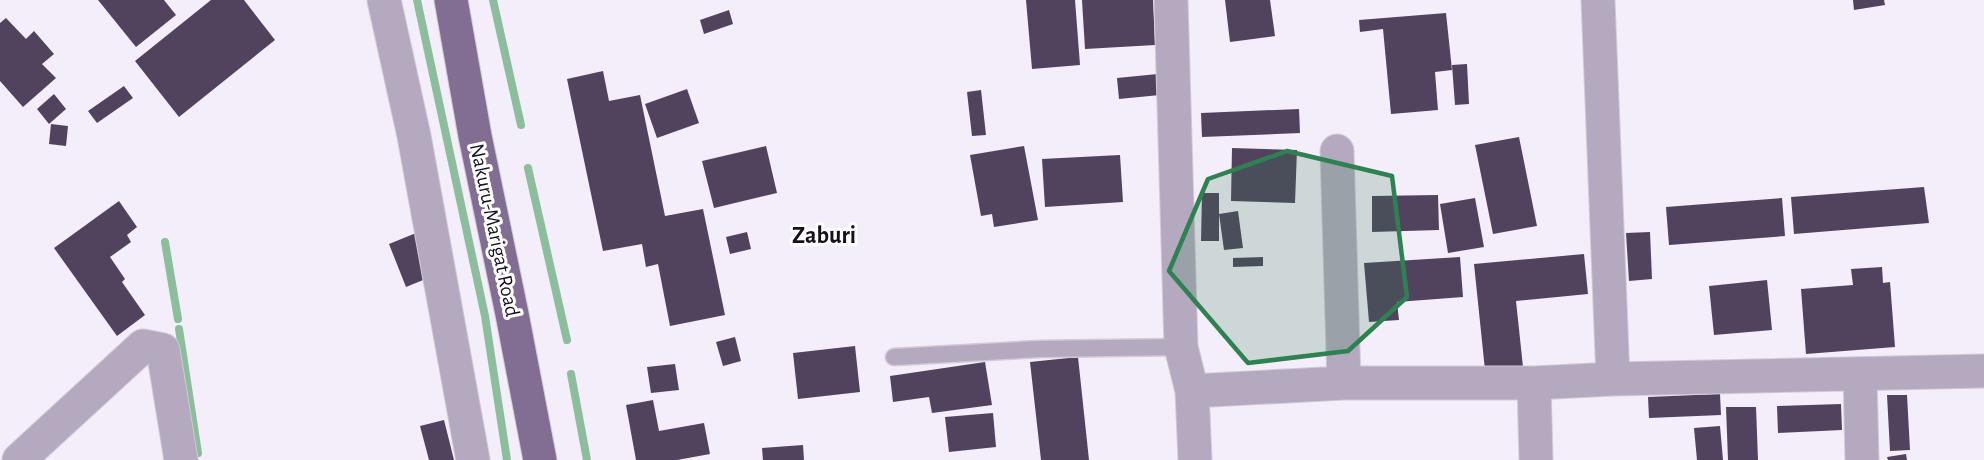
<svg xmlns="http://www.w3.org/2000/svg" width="1984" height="460" viewBox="0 0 1984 460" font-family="'Alegreya Sans',sans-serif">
<rect width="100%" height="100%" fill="#f4edfa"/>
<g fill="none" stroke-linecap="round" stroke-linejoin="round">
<path stroke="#8cbd9c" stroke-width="8" d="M 417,0 L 485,316 L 507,460
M 493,0 L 521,125
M 528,168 L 567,340
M 165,242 L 178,319
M 179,329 L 198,453
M 571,374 L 587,460"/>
</g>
<path fill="#51425e" d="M 98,0 L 164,0 L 176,15 L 136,47 Z
M 211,0 L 244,0 L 275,40 L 179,117 L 135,61 Z
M 1026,0 L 1075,0 L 1080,65 L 1032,69 Z
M 1082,0 L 1153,0 L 1155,45 L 1085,49 Z
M 1225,0 L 1270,0 L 1275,36 L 1230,42 Z
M 1853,0 L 1884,0 L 1885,5 L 1854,10 Z
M 729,10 L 733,24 L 704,34 L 700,20 Z
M 1446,13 L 1452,70 L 1435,72 L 1438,110 L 1391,114 L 1383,29 L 1360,32 L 1359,20 Z
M 6,18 L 26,39 L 34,31 L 54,54 L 42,64 L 56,78 L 23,107 L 0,81 L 0,23 Z
M 1467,64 L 1469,104 L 1455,105 L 1452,65 Z
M 603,71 L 609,101 L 640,95 L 665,216 L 703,209 L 725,315 L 670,326 L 658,264 L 646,267 L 642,244 L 603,251 L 567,79 Z
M 1168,73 L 1170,94 L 1119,99 L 1117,78 Z
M 124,86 L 133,98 L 97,123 L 88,111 Z
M 687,89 L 699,123 L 657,138 L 645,104 Z
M 981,90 L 986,135 L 972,136 L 967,92 Z
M 54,94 L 66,109 L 49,124 L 37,109 Z
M 1299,109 L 1300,133 L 1202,137 L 1201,113 Z
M 51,124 L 68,126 L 66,146 L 49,144 Z
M 1519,137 L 1537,226 L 1493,234 L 1475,145 Z
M 766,146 L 777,193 L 714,208 L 702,161 Z
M 1024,146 L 1038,220 L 994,227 L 992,214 L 981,216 L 970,155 Z
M 1232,148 L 1297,150 L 1295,203 L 1231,201 Z
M 1120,155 L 1123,202 L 1045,207 L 1042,159 Z
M 1924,187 L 1929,223 L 1794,234 L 1791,197 Z
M 1202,193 L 1219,193 L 1219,241 L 1201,241 Z
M 1438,195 L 1439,230 L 1372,232 L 1372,196 Z
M 1475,198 L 1484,247 L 1448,253 L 1440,204 Z
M 1782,198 L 1785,236 L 1669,245 L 1666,207 Z
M 119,201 L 137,227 L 127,235 L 131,242 L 110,257 L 125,279 L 122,282 L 145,315 L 117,336 L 54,248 Z
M 1238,211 L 1243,248 L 1224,250 L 1219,214 Z
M 747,232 L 751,249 L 730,254 L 726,237 Z
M 1650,232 L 1652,279 L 1629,281 L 1626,233 Z
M 416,233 L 433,276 L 406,287 L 389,244 Z
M 1584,254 L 1588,294 L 1516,301 L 1523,367 L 1485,370 L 1474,264 Z
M 1263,257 L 1263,266 L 1233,267 L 1233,258 Z
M 1460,257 L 1463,297 L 1397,302 L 1399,320 L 1369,322 L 1364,263 Z
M 1882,267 L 1883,283 L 1890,282 L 1895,347 L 1806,354 L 1801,289 L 1853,285 L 1851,269 Z
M 1767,280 L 1772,330 L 1714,335 L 1709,286 Z
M 735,337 L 741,361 L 723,366 L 716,342 Z
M 855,346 L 860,392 L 798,399 L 793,353 Z
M 1078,357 L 1089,460 L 1041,460 L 1030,362 Z
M 985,362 L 992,405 L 932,413 L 929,397 L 893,402 L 890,376 Z
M 675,364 L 679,390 L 651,393 L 647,367 Z
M 1720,394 L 1721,415 L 1649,418 L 1648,397 Z
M 1887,395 L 1907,395 L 1910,450 L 1890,451 Z
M 653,400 L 659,431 L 704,423 L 710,454 L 677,460 L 636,460 L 626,405 Z
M 1841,404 L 1842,430 L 1778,433 L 1777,406 Z
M 1726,407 L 1756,407 L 1758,460 L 1728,460 Z
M 993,413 L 996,447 L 949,452 L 945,417 Z
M 444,420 L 454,460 L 429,460 L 420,426 Z
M 1720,426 L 1723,460 L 1697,460 L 1694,428 Z
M 803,445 L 804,460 L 763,460 L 762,448 Z
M 1906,454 L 1907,460 L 1888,460 L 1887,457 Z"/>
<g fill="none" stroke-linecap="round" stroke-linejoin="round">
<defs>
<path id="service" d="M 894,357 L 1039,349 L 1181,347"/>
<path id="minor" d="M 384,0 L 414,136 L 473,460
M 1171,0 L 1181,347 L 1192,391 L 1195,460
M 1598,0 L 1613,379
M 1337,151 L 1344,383
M 1860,374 L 1862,460
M 1534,383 L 1536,460
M 1192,391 L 1344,383 L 1534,383 L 1613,379 L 1984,371
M 19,460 L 143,346 L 163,350 L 181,460"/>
<path id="primary" d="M 451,0 L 475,136 L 512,314 L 540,460"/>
</defs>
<use href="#service" stroke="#d1cad7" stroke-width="19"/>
<use href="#minor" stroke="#d1cad7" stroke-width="35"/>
<use href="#primary" stroke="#d1cad7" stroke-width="35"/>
<use href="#service" stroke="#b4a9be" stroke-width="16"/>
<use href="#minor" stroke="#b4a9be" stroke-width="33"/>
<use href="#primary" stroke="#826e93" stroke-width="33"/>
</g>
<path fill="#308152" fill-opacity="0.2" stroke="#308152" stroke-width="4.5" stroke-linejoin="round" d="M 1287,151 L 1392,176 L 1407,297 L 1348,351 L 1248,363 L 1169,271 L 1208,179 Z"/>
<g text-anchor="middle" stroke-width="6" stroke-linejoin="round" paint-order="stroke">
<g font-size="21" fill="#17111d" stroke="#fff">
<text transform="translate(495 230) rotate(78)" y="7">Nakuru-Marigat Road</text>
</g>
<g font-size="24" font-weight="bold" fill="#17111d" stroke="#fff">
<text x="824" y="243">Zaburi</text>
</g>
</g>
</svg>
